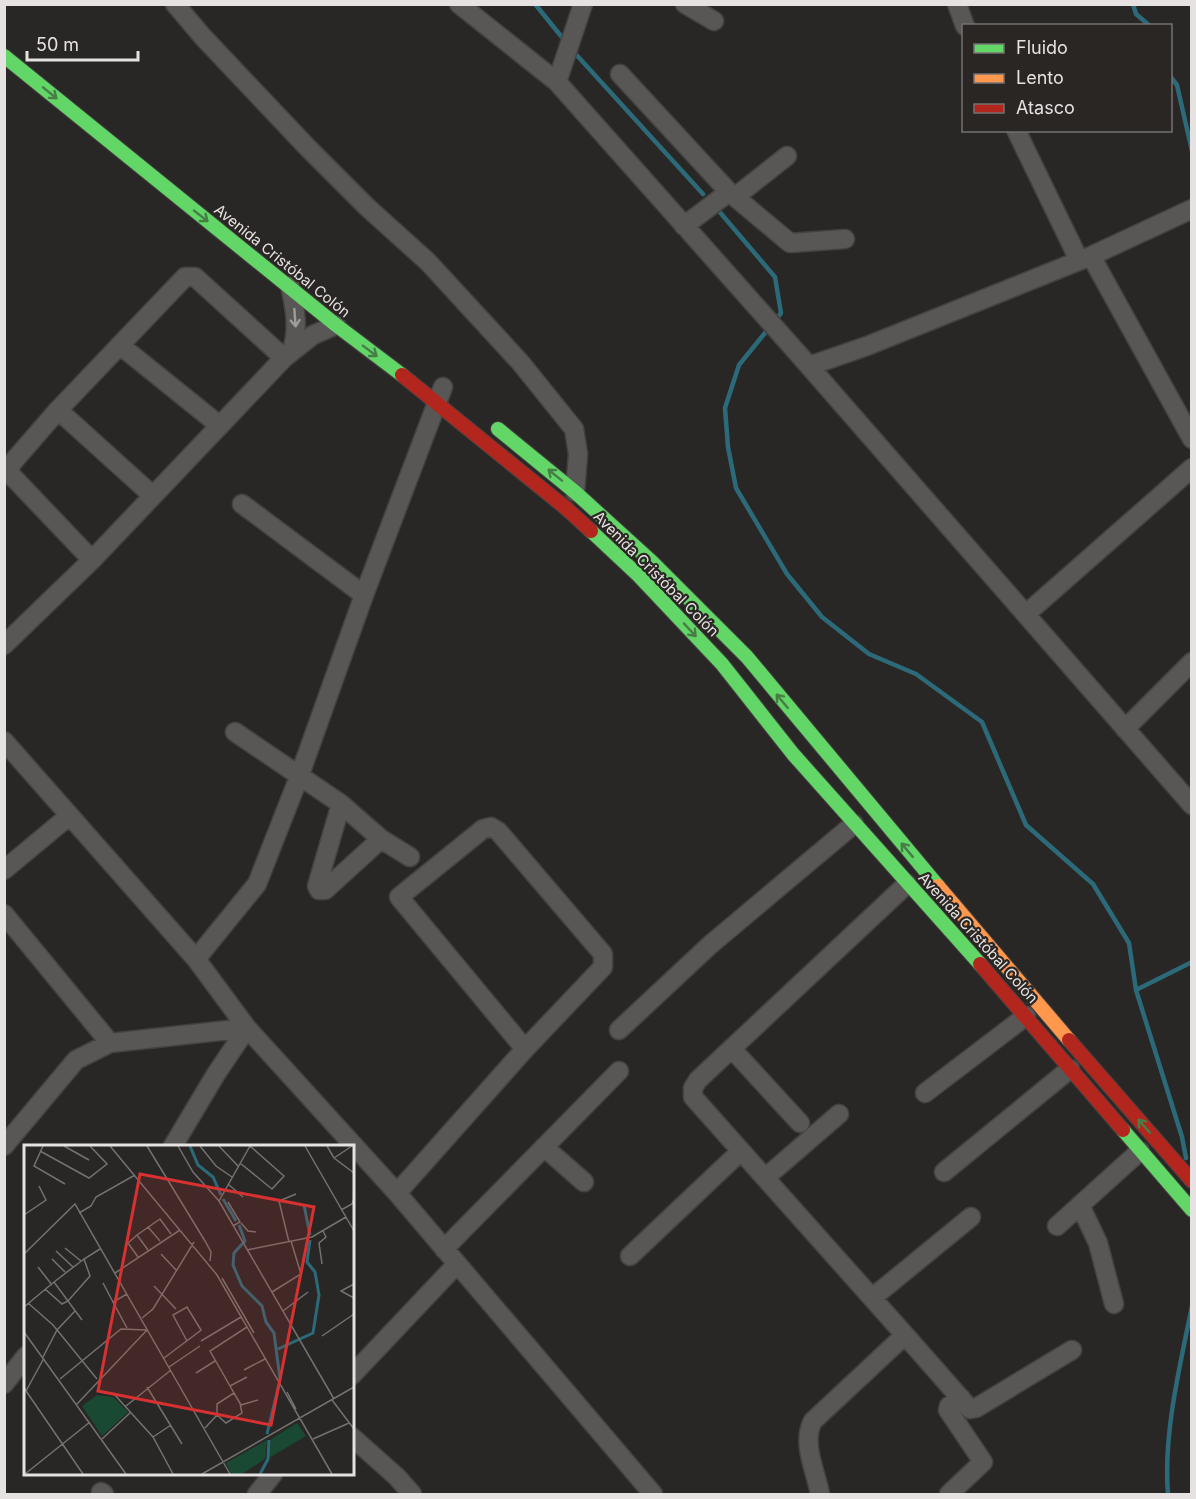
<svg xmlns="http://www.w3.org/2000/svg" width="1196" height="1499" viewBox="0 0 1196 1499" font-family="Inter,sans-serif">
<rect width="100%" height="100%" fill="#292725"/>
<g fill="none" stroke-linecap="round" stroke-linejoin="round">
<path stroke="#2c6a79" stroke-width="4.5" d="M 535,4 L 565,41
M 1133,4 L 1136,14 L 1150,26
M 572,50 L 703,194
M 1170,76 L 1177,85 L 1192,151
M 718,210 L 775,277 L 781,313 L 774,322
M 769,328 L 739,365 L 725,408 L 728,447 L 736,488 L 787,574 L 822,617 L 869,654 L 916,674 L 982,722 L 1026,825 L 1093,884 L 1129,943 L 1136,990 L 1182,1137 L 1186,1158
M 1136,990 L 1192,962
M 1168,1494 C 1163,1434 1180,1366 1192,1306"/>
<defs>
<path id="street" d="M 175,4 L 203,37 L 308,148 L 367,207 L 428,262 L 520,362 L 574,429 L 578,454 L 575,492
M 459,4 L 557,82 L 809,366 L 1192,805
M 685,4 L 714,21
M 957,4 L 965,26
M 620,74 L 729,192 L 684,226
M 557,82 L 583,4
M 1016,130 L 1079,260
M 729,192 L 735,197 L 787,156
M 735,197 L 790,243 L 845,239
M 1091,256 L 1192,439
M 290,286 C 295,307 299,329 292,350
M 121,346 L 219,425
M 809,366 L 867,346 L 1091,256 L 1192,209
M 58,410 L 152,495
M 242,504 L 364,595
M 92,560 L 11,475 L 10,468 L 12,463 L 58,410 L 185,277 L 195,277 L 284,358
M 1026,614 L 1192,468
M 4,645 L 92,560 L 284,358 L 313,335 L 336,325
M 1125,729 L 1192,662
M 235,732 L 341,804 L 381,839 L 410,857
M 4,741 L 196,959 L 247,1028 L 397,1193 L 653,1494
M 341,804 L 317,886 L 319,890 L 325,890 L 381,839
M 4,870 L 69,816
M 4,914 L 110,1043
M 196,959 L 257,884 L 299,777 L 364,595 L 443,387
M 619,1030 L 710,945 L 854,824
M 732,1049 L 800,1123
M 925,1093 L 1026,1016
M 4,1146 L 76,1060 L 110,1043 L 247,1028
M 173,1146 L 216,1074 L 247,1028
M 544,1147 L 584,1182
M 944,1172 L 1070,1069
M 765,1178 L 839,1114
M 397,1193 L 525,1049 L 603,967 L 603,954 L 498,831 L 491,827 L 483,829 L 399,897 L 525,1049
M 1080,1205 L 1098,1243 L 1114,1304
M 1057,1226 L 1140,1151
M 444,1249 L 619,1071
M 630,1256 L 741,1151
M 872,1298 L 971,1217
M 905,1335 L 970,1409 L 976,1408 L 1072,1350
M 352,1375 L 457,1264
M 4,1384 L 26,1356
M 352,1437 L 397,1477 L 412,1494
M 101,1492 L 104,1494
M 257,1494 L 273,1474
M 820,1494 C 816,1472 801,1442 813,1421 L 905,1335 L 693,1097 L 693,1088 L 698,1080 L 907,884
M 949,1494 L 983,1462 L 948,1410 L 949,1406 L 961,1398"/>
<path id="fast" d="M 4,56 L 336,325 L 402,375
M 498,429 L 575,492 L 652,562 L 747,657 L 938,886
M 591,531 L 639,576 L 722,664 L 793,754 L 980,964
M 1123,1130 L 1192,1210"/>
<path id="slow" d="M 938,886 L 1069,1040"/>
<path id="jam" d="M 402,375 L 567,509 L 591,531
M 980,964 L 1123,1130
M 1069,1040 L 1192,1181"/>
</defs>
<use href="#street" stroke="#444241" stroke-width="21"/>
<use href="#fast" stroke="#444241" stroke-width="16"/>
<use href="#slow" stroke="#444241" stroke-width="16"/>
<use href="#jam" stroke="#444241" stroke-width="16"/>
<use href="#street" stroke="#595756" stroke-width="18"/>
<use href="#fast" stroke="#63d668" stroke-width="14"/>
<use href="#slow" stroke="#ff974d" stroke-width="14"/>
<use href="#jam" stroke="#b3261e" stroke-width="14"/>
</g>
<defs><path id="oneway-shaft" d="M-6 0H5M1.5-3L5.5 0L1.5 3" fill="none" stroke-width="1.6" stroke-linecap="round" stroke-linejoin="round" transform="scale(1.5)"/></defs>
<g stroke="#467e46">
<use href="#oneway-shaft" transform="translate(50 93) rotate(39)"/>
<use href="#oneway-shaft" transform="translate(201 216) rotate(38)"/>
<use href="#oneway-shaft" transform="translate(370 351) rotate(37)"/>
<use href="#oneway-shaft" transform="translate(555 475) rotate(-141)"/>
<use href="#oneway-shaft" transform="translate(690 630) rotate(47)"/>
<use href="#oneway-shaft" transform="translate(782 701) rotate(-130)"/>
<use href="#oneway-shaft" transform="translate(907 850) rotate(-130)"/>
<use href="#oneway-shaft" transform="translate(1144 1126) rotate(-131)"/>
</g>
<use stroke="#9f9c9c" href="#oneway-shaft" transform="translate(295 318) rotate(86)"/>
<g text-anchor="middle" stroke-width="4.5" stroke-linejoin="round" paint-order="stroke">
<g font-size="15" fill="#e5e2e1" stroke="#2a2624">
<text transform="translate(282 261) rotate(39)" y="5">Avenida Cristóbal Colón</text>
<text transform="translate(656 574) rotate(45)" y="5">Avenida Cristóbal Colón</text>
<text transform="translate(978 938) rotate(48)" y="5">Avenida Cristóbal Colón</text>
</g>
</g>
<g transform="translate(24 1145)">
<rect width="330" height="330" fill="#292725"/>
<path d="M 273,278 L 282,291 L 245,313 L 247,294 ZM 243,295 L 241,314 L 218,329 L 207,329 L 202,318 Z" fill="#194933"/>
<path d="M 73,250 L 89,252 L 104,267 L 78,291 L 58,261 Z" fill="#194933"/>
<path fill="none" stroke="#2c6a79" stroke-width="3" d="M 166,1 L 174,20 L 189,32 L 197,50M 199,54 L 212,76M 280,60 L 286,90M 215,80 L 221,96 L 210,108 L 209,120 L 218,141 L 238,161 L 242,177 L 250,188 L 256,234M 254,204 L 289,188 L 295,150 L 291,127 L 283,117 L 286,95M 243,289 L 255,239M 236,329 L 244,314 L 245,295"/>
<path fill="none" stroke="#747270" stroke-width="1.5" d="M 19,1 L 10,21 L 41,39M 40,1 L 65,15M 86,1 L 193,130 L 308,329M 123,1 L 181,96 L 187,107 L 186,116M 154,1 L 169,27 L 195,56 L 310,254M 176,1 L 192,21 L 208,32M 195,1 L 214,21M 281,1 L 330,86M 303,1 L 310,13 L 330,28M 16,6 L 65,33 L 83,19 L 66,1M 310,13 L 328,1M 216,18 L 248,44 L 260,31 L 226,1M 204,39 L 219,52M 195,56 L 226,1M 204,57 L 216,77 L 209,81M 317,65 L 328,59 L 330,53M 55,68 L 67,61 L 72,52 L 111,30M 0,70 L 22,55 L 15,41M 217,78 L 224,86 L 232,87M 124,82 L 136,96M 113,90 L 124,105M 265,97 L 255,56 L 272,49M 41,103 L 57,116M 223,105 L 288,92 L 322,72M 32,106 L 49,122M 0,109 L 51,59 L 206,329M 137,109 L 152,125M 114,112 L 104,98 L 113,90 L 136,74 L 147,89M 28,114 L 41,127M 298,119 L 295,98 L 302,92 L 299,86M 14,122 L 28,140M 91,128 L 156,85M 198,133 L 230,188M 30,137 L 60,114M 79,138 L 89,157M 330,139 L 317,146 L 330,153M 130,141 L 152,164M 21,144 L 38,159 L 44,156 L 66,131 L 60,114 L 76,104M 248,147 L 277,129 L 267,96M 4,158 L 29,180 L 73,234M 0,162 L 30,137 L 58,175M 259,166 L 284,147M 118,173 L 129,164 L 170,97M 103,183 L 89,157 L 103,149M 0,187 L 102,329M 298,191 L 330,169M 177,196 L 217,172M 19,212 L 33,185 L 51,166M 140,213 L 176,186 L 177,185 L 163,162 L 149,170 L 163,196M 145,222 L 176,201M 220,225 L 241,214M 172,228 L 191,216M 36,234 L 97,184 L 123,185M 206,241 L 223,232M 123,242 L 158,299M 0,243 L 59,329M 2,246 L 20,213M 263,247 L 272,264M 89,248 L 129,292 L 149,329M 210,248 L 217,260 L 234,255M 308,255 L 330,284M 53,259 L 123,185M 102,261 L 147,225M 193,270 L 202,278 L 218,268 L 216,258M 181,283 L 193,270 L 193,259 L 210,248 L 186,206 L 223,182M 129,292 L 147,280M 78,294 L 107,267M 289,294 L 325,278M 1,329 L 66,277M 178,329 L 330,242"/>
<path fill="#d73131" fill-opacity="0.15" stroke="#d73131" stroke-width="3" d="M 116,29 L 290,62 L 247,280 L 74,246 Z"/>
<rect width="330" height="330" fill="none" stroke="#e5e2e1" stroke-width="3"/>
</g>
<rect width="1196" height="1499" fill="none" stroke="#e5e2e1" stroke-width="12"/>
<rect x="962" y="24" width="210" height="108" fill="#2a2624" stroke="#757170" stroke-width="1.5"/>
<rect x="974" y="44" width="30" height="9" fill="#63d668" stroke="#757170" stroke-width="1.5"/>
<text x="1016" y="54" font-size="18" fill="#e5e2e1">Fluido</text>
<rect x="974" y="74" width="30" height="9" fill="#ff974d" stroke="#757170" stroke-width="1.5"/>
<text x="1016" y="84" font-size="18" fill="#e5e2e1">Lento</text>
<rect x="974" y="104" width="30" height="9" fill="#b3261e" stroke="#757170" stroke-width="1.5"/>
<text x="1016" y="114" font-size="18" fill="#e5e2e1">Atasco</text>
<path d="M27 51v9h111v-9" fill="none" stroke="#e5e2e1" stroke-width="3"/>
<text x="36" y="51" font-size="18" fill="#e5e2e1" stroke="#2a2624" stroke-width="4.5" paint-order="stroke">50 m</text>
</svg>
